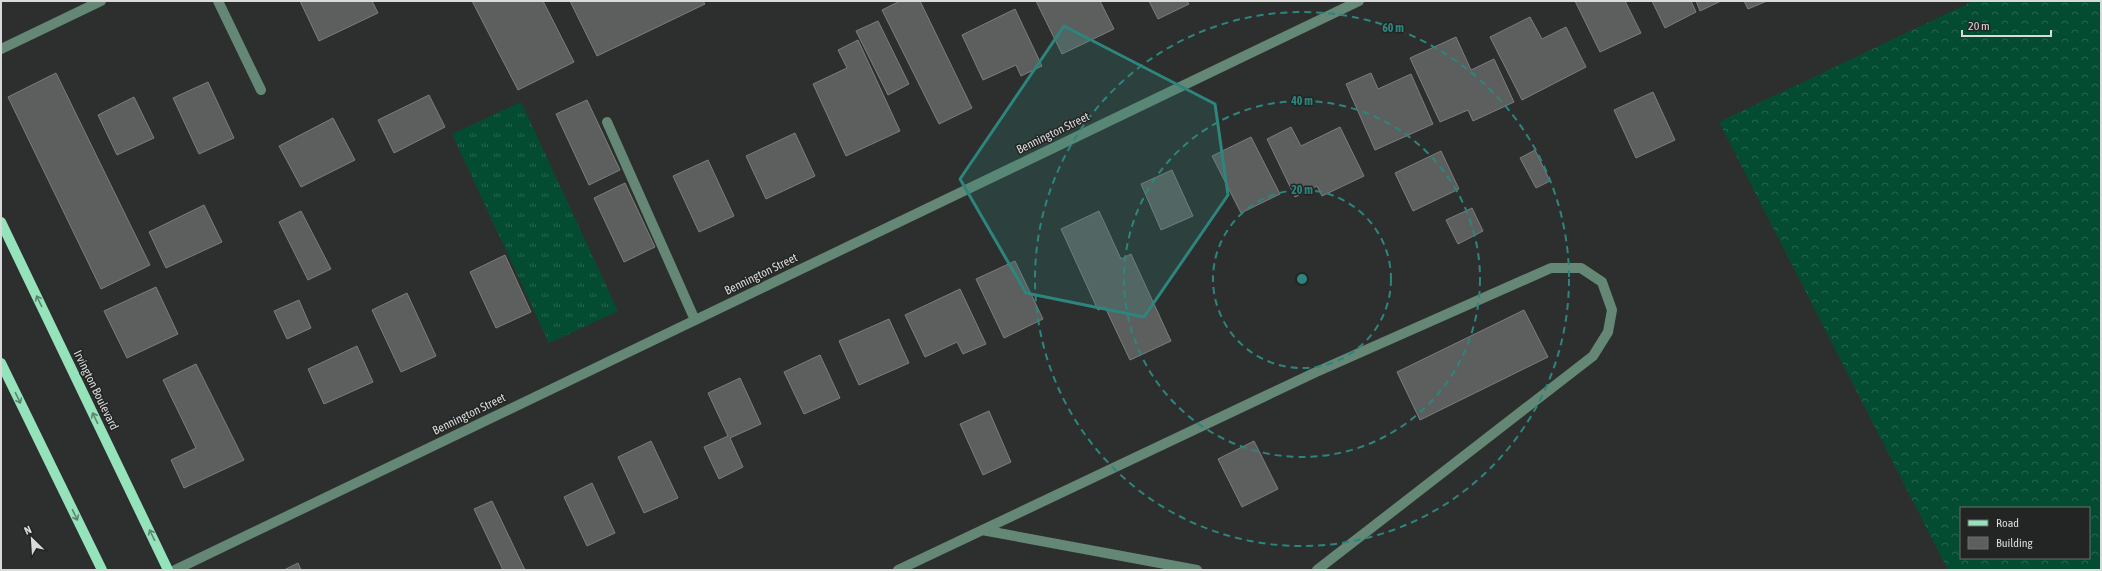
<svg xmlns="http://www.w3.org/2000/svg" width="2102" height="571" viewBox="0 0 2102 571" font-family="'Asap Condensed',sans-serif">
<defs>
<pattern id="grass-tufts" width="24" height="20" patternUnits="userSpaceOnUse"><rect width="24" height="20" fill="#044c31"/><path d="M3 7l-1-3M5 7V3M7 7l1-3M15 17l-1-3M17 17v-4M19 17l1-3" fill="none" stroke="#28654e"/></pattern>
<pattern id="forest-crowns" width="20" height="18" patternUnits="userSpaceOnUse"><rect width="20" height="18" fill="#044c31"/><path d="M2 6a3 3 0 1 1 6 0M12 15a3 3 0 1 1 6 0" fill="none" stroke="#28654e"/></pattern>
</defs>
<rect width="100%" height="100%" fill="#2c2f2e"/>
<path fill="url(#grass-tufts)" d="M 521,102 L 618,311 L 549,343 L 452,134 Z"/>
<path fill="url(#forest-crowns)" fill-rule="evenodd" d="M 1973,1 L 2101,1 L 2101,570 L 1948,570 L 1719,122 ZM 1961,508 L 2089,508 L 2089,558 L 1961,558 Z"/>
<path fill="#5c5f5d" stroke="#7b7e7c" d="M 300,1 L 372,1 L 378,13 L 319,41 Z
M 472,1 L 543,1 L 574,62 L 518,90 Z
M 570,1 L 703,1 L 705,4 L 597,56 Z
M 900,1 L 920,1 L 972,108 L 939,124 L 882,10 Z
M 1036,1 L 1100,1 L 1114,29 L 1062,54 Z
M 1149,1 L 1187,1 L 1189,4 L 1158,19 Z
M 1575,1 L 1625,1 L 1641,33 L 1600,52 Z
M 1652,1 L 1691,1 L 1696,12 L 1665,28 Z
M 1696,1 L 1721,1 L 1700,11 Z
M 1744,1 L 1767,1 L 1748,9 Z
M 1015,9 L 1042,66 L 1021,76 L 1016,65 L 983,80 L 962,35 Z
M 1530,17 L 1542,39 L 1566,27 L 1586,67 L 1522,100 L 1490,37 Z
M 878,21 L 909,84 L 888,95 L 856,31 Z
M 1456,37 L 1471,70 L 1494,59 L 1514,102 L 1473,121 L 1468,110 L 1440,122 L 1410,58 Z
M 858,40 L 900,131 L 846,156 L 813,84 L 847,68 L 838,50 Z
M 56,73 L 150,265 L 101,289 L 8,97 Z
M 1371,73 L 1378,89 L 1411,74 L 1433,124 L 1375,150 L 1346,84 Z
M 208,82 L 234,138 L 199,154 L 173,98 Z
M 1653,92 L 1675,140 L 1636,158 L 1614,110 Z
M 429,95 L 445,127 L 394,153 L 378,120 Z
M 134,97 L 154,138 L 117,155 L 98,115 Z
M 587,100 L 620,170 L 589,185 L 556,114 Z
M 333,118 L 355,160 L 301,187 L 279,146 Z
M 1291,127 L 1301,146 L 1340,127 L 1364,176 L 1322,196 L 1317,186 L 1295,197 L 1267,139 Z
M 795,133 L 815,176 L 766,199 L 746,156 Z
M 1251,137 L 1280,194 L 1241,213 L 1212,156 Z
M 1535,150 L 1550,181 L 1536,188 L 1520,158 Z
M 1441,151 L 1459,189 L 1413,211 L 1395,173 Z
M 708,160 L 734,216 L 699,232 L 673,176 Z
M 1172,170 L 1193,216 L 1161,230 L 1141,184 Z
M 625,183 L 655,247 L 624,262 L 594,198 Z
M 204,205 L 222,242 L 166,268 L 149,232 Z
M 1472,208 L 1483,231 L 1458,244 L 1446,220 Z
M 301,211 L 331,269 L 308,280 L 279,222 Z
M 1099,211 L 1121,259 L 1131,254 L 1171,341 L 1130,360 L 1105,307 L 1098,310 L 1061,229 Z
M 505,255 L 531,312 L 496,328 L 470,272 Z
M 1015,261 L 1043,319 L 1004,338 L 976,279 Z
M 156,287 L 178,334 L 127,358 L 104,311 Z
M 960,289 L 986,344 L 963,354 L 957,342 L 925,357 L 905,315 Z
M 407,293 L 436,356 L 401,372 L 372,310 Z
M 299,300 L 311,328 L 287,339 L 274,311 Z
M 1524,310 L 1548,357 L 1420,420 L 1397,372 Z
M 889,319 L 909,363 L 859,385 L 839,341 Z
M 357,346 L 373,382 L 324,404 L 308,369 Z
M 820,355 L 840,398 L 804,414 L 784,372 Z
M 196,364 L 244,460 L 184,488 L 171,460 L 196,448 L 163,380 Z
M 740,378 L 761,424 L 730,438 L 743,467 L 719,479 L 704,447 L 728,436 L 708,393 Z
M 989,411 L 1011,462 L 983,475 L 960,424 Z
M 651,441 L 678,498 L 644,513 L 618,457 Z
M 1254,441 L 1278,489 L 1242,507 L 1218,459 Z
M 592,483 L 615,533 L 587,546 L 564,497 Z
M 492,501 L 525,570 L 503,570 L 474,509 Z
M 298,563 L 301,570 L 284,570 Z"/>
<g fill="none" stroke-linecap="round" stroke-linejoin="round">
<path stroke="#648875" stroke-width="10" d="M 218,1 L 261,90
M 1,49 L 101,1
M 607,122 L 695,320
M 982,530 L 1197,570
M 175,570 L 1359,1
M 898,570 L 1314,373 L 1551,268 L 1581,268 L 1602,282 L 1612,310 L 1608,332 L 1593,356 L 1317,570"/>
<path stroke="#95e3bb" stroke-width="10" d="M 1,222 L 168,570
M 1,363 L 102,570"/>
</g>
<defs><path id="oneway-shaft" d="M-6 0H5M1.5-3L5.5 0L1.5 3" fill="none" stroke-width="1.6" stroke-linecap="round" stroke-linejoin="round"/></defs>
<g stroke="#5c8470">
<use href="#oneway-shaft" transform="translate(39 301) rotate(-116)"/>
<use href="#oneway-shaft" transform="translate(18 398) rotate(64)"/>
<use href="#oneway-shaft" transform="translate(95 418) rotate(-116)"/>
<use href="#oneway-shaft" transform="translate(75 515) rotate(64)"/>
<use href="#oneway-shaft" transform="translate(152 535) rotate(-116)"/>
</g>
<path fill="#2d857e" fill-opacity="0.2" stroke="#2d857e" stroke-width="3" stroke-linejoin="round" d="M 1064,26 L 1215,104 L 1228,195 L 1144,317 L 1026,293 L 960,179 Z"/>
<g fill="none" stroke="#2d857e" stroke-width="2" stroke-dasharray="7 5">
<circle cx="1302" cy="279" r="89"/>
<circle cx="1302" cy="279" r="178"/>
<circle cx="1302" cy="279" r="267"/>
</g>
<g text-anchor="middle" stroke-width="3" stroke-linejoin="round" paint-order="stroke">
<g font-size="12" fill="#d9dbda" stroke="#222524">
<text transform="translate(1053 133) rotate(-26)" y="4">Bennington Street</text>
<text transform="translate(761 274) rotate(-26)" y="4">Bennington Street</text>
<text transform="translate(96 390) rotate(64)" y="4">Irvington Boulevard</text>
<text transform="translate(469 414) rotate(-26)" y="4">Bennington Street</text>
</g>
</g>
<circle cx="1302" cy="279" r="6" fill="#2d857e" stroke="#222524" stroke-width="2"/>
<g font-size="12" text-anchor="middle" font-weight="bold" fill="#2d857e" stroke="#222524" stroke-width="3" stroke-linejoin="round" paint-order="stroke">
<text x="1393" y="32">60 m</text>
<text x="1302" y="105">40 m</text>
<text x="1302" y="194">20 m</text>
</g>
<rect width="2102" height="571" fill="none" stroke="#d9dbda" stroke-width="4"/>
<rect x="1960" y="507" width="130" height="52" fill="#222524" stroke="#6b6e6d"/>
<rect x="1968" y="520" width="20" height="6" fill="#95e3bb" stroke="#6b6e6d"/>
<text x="1996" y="527" font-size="12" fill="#d9dbda">Road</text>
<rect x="1968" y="537" width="20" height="12" fill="#5c5f5d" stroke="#6b6e6d"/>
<text x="1996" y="547" font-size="12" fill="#d9dbda">Building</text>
<g transform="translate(32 539) rotate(335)" stroke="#222524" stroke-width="3" paint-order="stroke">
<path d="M0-3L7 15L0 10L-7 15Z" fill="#d9dbda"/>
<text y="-6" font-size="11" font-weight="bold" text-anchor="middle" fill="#d9dbda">N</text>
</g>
<path d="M1962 30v6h89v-6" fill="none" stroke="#d9dbda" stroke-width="2"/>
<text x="1968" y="30" font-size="12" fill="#d9dbda" stroke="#222524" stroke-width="3" paint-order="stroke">20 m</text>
</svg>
